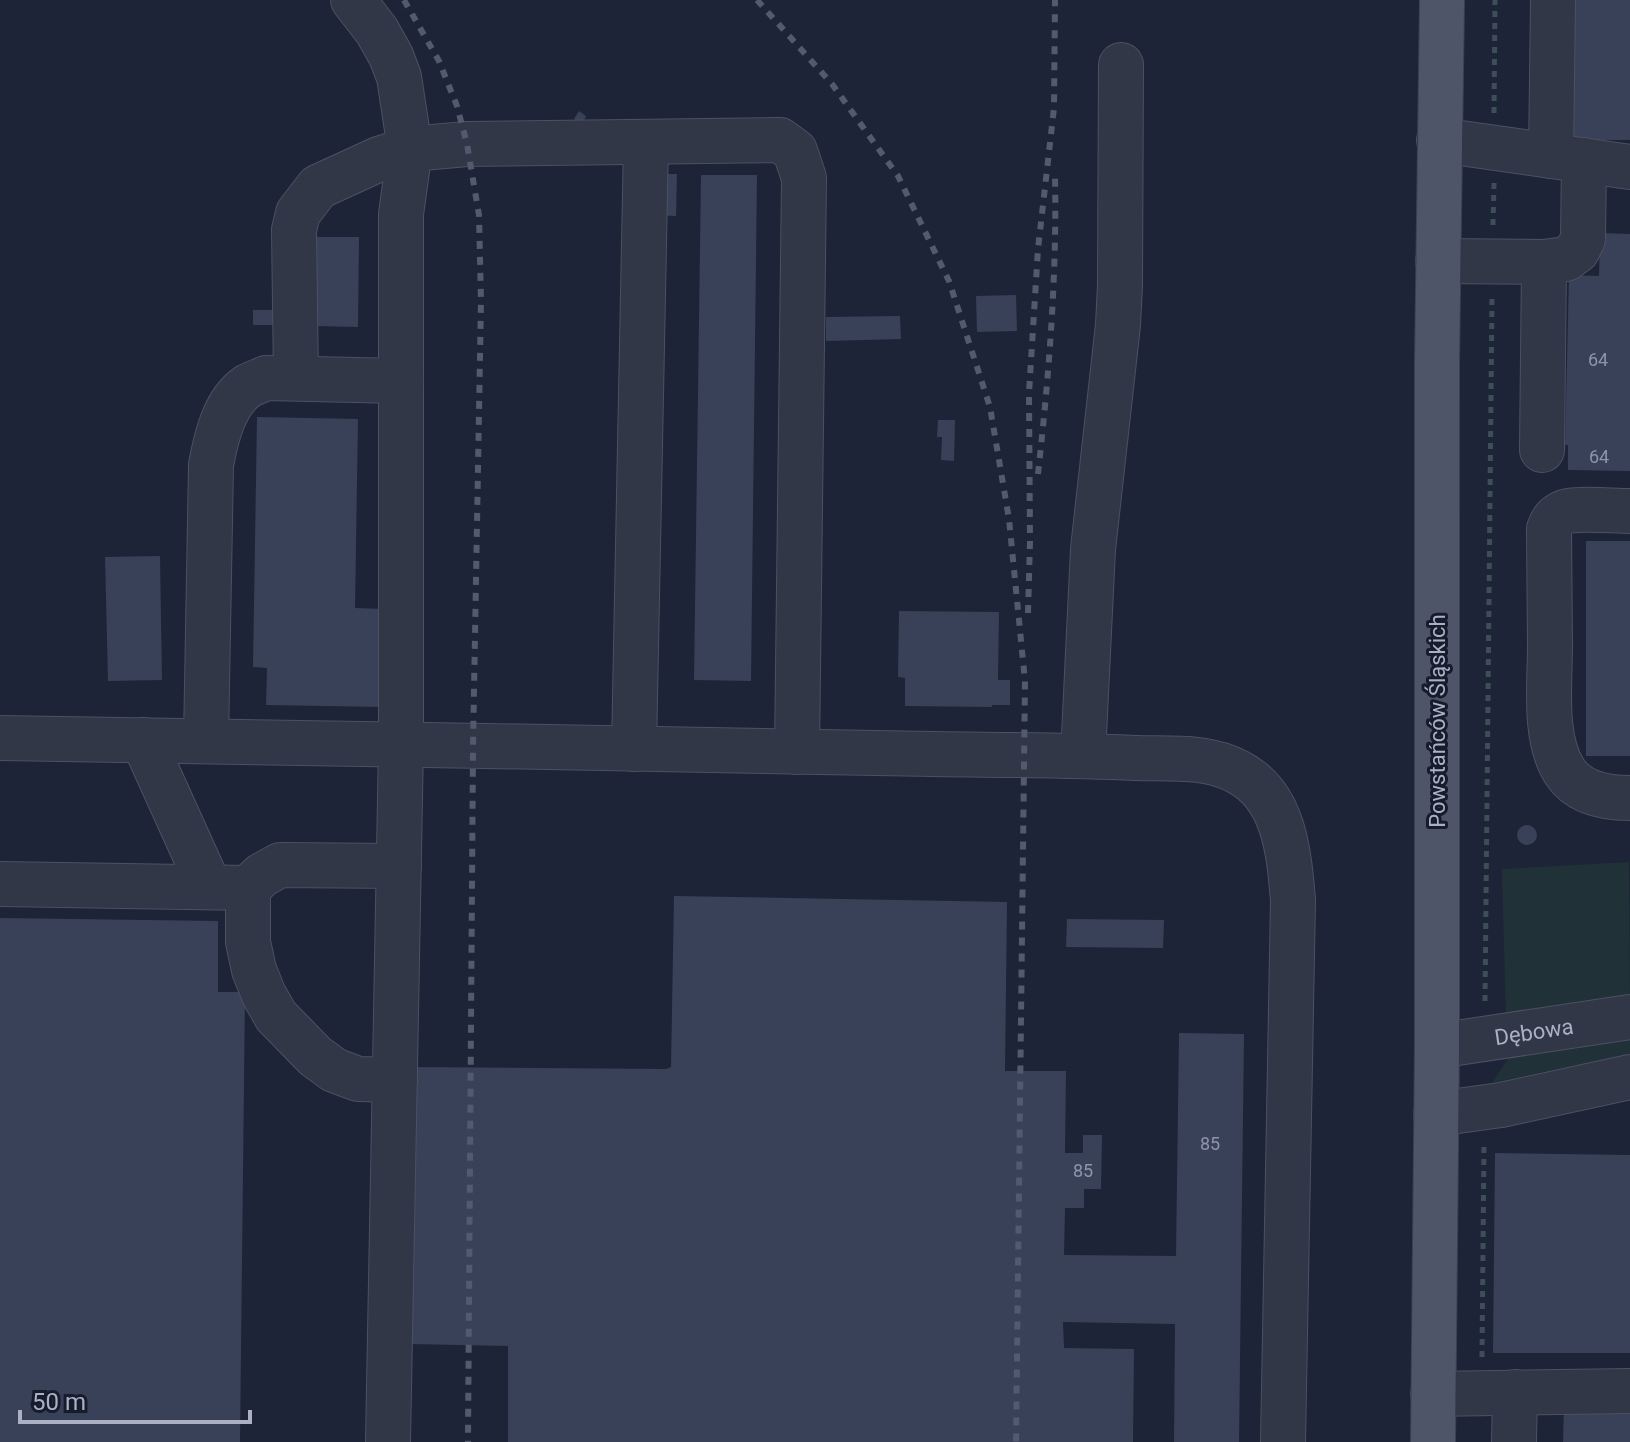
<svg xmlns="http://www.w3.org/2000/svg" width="1630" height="1442" viewBox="0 0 1630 1442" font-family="Roboto,sans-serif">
<rect width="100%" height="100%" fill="#1e2437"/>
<path fill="#203138" d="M 1629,862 L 1630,1004 L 1506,1023 L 1502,869 Z
M 1630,1035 L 1630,1054 L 1492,1083 L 1510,1056 Z"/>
<path fill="#394158" d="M 1569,0 L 1630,0 L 1630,140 L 1569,140 Z
M 579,111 L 586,116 L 582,124 L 574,119 Z
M 653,174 L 677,174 L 676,216 L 652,215 Z
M 701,175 L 757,175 L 751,681 L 694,680 Z
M 1600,233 L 1630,234 L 1630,471 L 1568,470 L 1568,445 L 1565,445 L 1569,275 L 1599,276 Z
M 317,237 L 359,237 L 358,327 L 315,326 Z
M 1016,295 L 1017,331 L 977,332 L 976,296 Z
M 253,310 L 284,310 L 283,325 L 253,325 Z
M 900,316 L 901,339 L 826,341 L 826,317 Z
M 257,417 L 358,419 L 355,608 L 383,609 L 382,707 L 266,705 L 267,668 L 253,667 Z
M 938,420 L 955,420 L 954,461 L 941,460 L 942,437 L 937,437 Z
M 1586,541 L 1630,541 L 1630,756 L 1586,756 Z
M 160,556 L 162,680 L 108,681 L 105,557 Z
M 899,611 L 999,612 L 998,680 L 1010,680 L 1010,705 L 992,705 L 992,707 L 905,706 L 905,678 L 898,677 Z
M1517 835a10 10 0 1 1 20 0a10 10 0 1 1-20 0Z
M 674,896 L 1007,902 L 1005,1071 L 1066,1071 L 1065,1153 L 1083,1153 L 1083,1135 L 1102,1135 L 1101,1189 L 1084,1189 L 1084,1208 L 1065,1208 L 1064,1255 L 1176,1256 L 1179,1033 L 1244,1034 L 1239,1442 L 1174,1442 L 1175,1324 L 1063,1322 L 1064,1348 L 1134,1349 L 1133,1442 L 508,1442 L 508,1346 L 409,1344 L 412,1067 L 666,1069 L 671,1067 Z
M 0,918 L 218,921 L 218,992 L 245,992 L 240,1442 L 0,1442 Z
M 1067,919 L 1164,920 L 1163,948 L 1066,947 Z
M 1495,1153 L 1630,1155 L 1630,1353 L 1493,1353 Z
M 1564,1404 L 1630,1405 L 1630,1442 L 1563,1442 Z"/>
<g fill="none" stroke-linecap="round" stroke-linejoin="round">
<defs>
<g id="minor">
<path d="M 353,0 L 377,31 L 391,56 L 399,77 L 410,149 L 401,214 L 401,745 L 388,1442"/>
<path d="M 1439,140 L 1630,167"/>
<path d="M 1551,156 L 1553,0"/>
<path d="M 1438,261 L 1544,262 L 1542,450"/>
<path d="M 1544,262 L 1566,259 L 1577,251 L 1583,239 L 1584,160"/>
<path d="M 296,378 L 294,230 L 298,213 L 318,187 L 379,159 L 410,149 L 467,144 L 780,140 L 795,151 L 804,178 L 797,752"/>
<path d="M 1630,511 C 1613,511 1584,508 1568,511 C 1558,513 1552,520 1549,529 C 1549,567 1550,606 1550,645 C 1550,683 1543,739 1565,772 C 1579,793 1606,798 1630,798"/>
<path d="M 0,738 C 311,742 623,749 934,754 C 1001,755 1069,755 1136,758 C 1169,759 1208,755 1238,772 C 1285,796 1289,854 1293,900 L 1283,1442"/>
<path d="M 143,740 L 209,886"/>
<path d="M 206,741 L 211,465 C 216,438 224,402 248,386 C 253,383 260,381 266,378 L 401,381"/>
<path d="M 634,749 L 646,142"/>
<path d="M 1083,756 L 1093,549 L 1118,325 L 1120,285 L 1121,65"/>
<path d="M 0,884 L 248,888 L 262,875 L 280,865 L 399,866"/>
<path d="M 248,888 L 248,942 L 254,970 L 264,995 L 276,1016 L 315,1056 L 334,1070 L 358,1079 L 395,1080"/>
<path id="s1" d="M 1437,1046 L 1630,1017"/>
<path d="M 1436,1114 L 1501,1105 L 1630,1077"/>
<path d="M 1433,1394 L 1630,1391"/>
<path d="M 1514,1442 L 1515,1392"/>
</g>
<path id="major" d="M 1433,1442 L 1437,1046 L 1437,363 L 1442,0"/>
</defs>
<use href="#minor" stroke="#4c5163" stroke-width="46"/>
<use href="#major" stroke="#3b4051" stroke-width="46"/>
<path stroke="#3d4e56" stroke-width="5" stroke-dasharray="6 6" stroke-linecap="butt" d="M 1494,113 L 1495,0
M 1493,225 L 1494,183
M 1485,1001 L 1492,295
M 1482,1357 L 1484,1143"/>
<use href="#minor" stroke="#313747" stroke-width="44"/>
<use href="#major" stroke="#4f5568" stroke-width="44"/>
<path stroke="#53596f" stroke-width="6" stroke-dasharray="8 8" stroke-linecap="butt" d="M 404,0 L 439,61 L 457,106 L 467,144 L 479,215 L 481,301 L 473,747 L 468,1442
M 757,0 L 832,84 L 898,176 L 949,281 L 990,407 L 1009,519 L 1025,681 L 1016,1442
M 1038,474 C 1049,375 1057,275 1055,175
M 1028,613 L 1030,542 L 1029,393 L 1038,249 L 1054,108 L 1055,0"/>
</g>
<g text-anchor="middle" stroke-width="6" stroke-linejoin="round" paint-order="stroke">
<g font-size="18" fill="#8e94aa">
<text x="1598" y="366">64</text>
<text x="1599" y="463">64</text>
<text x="1210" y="1150">85</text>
<text x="1083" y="1177">85</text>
</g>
<g font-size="22" fill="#abb0c5" stroke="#171c2c">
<text transform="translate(1437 721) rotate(-90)" y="8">Powstańców Śląskich</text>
<text dy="8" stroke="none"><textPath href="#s1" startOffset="98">Dębowa</textPath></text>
</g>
</g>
<path d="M20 1410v12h230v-12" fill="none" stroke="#abb0c5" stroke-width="4"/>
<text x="32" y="1410" font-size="24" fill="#abb0c5" stroke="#171c2c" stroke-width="6" paint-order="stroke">50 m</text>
</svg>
